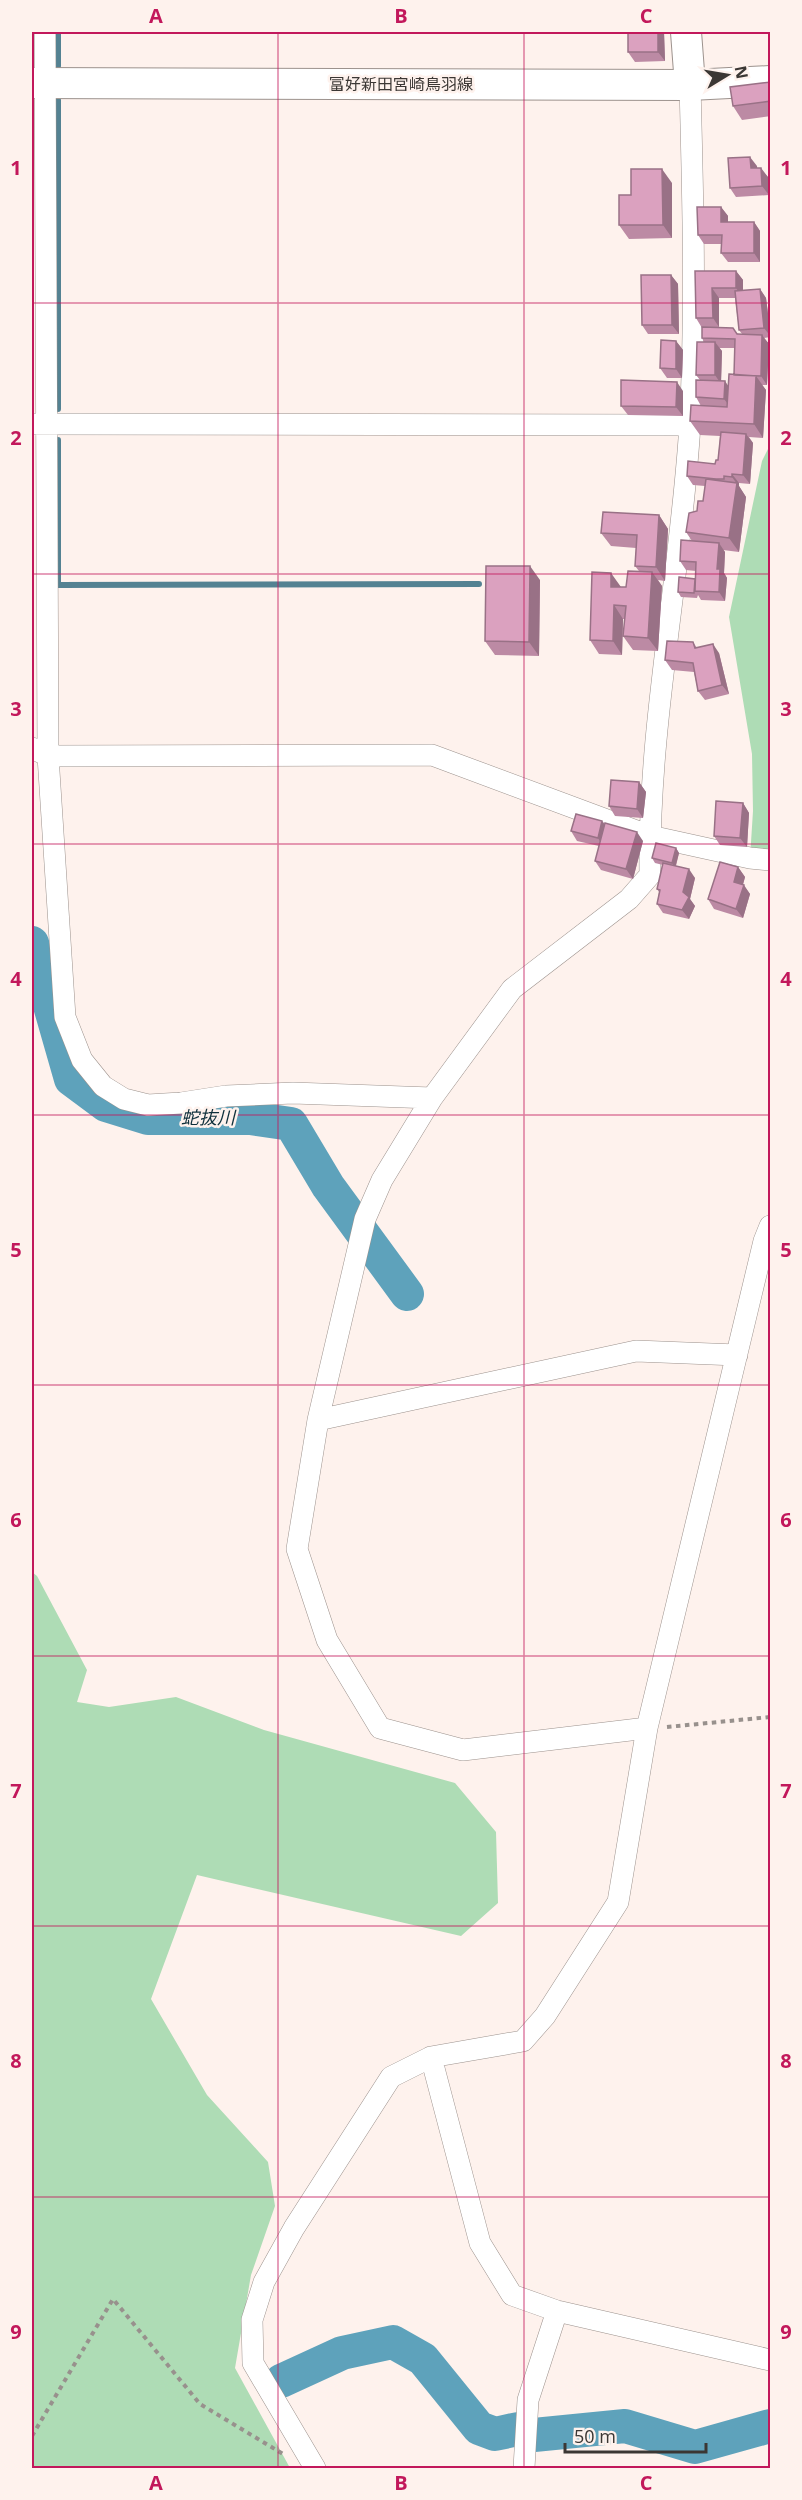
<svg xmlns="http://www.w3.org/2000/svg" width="802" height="2500" viewBox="0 0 802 2500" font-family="'Open Sans','Noto Sans JP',sans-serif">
<rect width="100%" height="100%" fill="#fef2ed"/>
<path fill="#aedcb5" d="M 770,445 L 770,860 L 750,858 L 753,811 L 752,754 L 729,617 L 762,461 Z
M 32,1572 L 37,1576 L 87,1670 L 77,1702 L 109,1707 L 176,1697 L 264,1730 L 455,1783 L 496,1832 L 498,1903 L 461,1936 L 197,1875 L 151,1999 L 207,2095 L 268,2162 L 275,2206 L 251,2275 L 235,2368 L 290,2468 L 32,2468 Z"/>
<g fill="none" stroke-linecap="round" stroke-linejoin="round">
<path stroke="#548292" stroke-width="6" d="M 58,32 L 58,66
M 58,100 L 58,409
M 58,440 L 58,585 L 479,584"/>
<path stroke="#5ea2bb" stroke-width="34" d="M 32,943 L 71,1079 L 106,1105 L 148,1118 L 250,1118 L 291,1124 L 328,1186 L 407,1294
M 281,2381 L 342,2353 L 393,2342 L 423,2359 L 479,2428 L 495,2434 L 518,2429
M 534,2435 L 625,2426 L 695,2447 L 770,2426"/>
<defs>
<path id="street" d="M 45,32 L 48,756 L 65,1017 L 82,1060 L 103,1086 L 124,1099 L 148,1105 L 181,1103 L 226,1096 L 293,1093 L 432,1098
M 33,424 L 690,425
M 32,748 L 48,756 L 432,755 L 650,836 L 750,858 L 770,860
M 318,1420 L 636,1351 L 737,1355
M 647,1728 L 463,1750 L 380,1728 L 327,1640 L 297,1549 L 318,1420 L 365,1219 L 382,1180 L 432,1098 L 512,989 L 629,899 L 650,875 C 648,724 681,575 690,424 C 696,311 693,198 690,85
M 431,2057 L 480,2243 L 512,2295 L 557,2311 L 770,2360
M 315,2468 L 253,2363 L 252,2320 L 264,2282 L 294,2228 L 391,2077 L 431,2057 L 523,2041 L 545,2016 L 618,1902 L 647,1728 L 764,1241 L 770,1226
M 524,2468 L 528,2400 L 557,2311"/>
<path id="secondary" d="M 686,32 L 690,85
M 32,83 L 690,85 L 770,81"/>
</defs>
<use href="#street" stroke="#9c928d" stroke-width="22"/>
<use href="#secondary" stroke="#9c928d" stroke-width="32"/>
<path stroke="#98918d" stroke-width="4" stroke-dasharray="4.5 4.5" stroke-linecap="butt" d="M 667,1727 L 770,1717
M 32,2436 L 113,2299 L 200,2404 L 283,2454"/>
<use href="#street" stroke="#fff" stroke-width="21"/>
<use href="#secondary" stroke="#fff" stroke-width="30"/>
</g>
<path fill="#bc8aa4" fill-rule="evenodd" d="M 628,32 L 664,32 L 665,61 L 635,62 L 628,52 Z
M 771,82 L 771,116 L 742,120 L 733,106 Z
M 757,166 L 757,168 L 768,177 L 769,195 L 736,197 L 730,188 Z
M 672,183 L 672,238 L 629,239 L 619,225 L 631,195 Z
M 721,207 L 728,216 L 728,222 L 754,222 L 760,231 L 760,262 L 728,262 L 721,253 L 722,244 L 704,244 L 698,235 Z
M 695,271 L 736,271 L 743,280 L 743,291 L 760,289 L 766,298 L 771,337 L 764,338 L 769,344 L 767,385 L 762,385 L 766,390 L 763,438 L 749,437 L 753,443 L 750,484 L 739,483 L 739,486 L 746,497 L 739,552 L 723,550 L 725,552 L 724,573 L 727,578 L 725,601 L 701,600 L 698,595 L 697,598 L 681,597 L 678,592 L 695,579 L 696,571 L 686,570 L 680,561 L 692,541 L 686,532 L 703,501 L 705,486 L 693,485 L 687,476 L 715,464 L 718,460 L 720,436 L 700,435 L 690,421 L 701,406 L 696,397 L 700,380 L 696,375 L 704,342 L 702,338 L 702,328 L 696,318 ZM 719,298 L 735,298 L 739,330 L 742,334 L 708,328 L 719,327 ZM 719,348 L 735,348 L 734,375 L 728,386 L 721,381 L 722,351 Z
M 671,275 L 678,284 L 679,334 L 648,334 L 642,325 Z
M 676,341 L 683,350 L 682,378 L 667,378 L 660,368 Z
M 683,391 L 683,416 L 628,415 L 621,406 Z
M 659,515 L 668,529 L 665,581 L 658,580 L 662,586 L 658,651 L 633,650 L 623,636 L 625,619 L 623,619 L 622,655 L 599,654 L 590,640 L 621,587 L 626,587 L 639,571 L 635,566 L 636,548 L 611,546 L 601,533 Z
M 540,580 L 539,656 L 495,655 L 485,641 Z
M 693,642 L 697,648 L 719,653 L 729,694 L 705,700 L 698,691 L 694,672 L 672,670 L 665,660 Z
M 639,782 L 646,792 L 643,818 L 615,816 L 609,806 Z
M 743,803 L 749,813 L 747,847 L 720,845 L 714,836 Z
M 602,821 L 605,824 L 643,841 L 633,879 L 601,870 L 595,861 L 599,846 L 577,841 L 571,831 Z
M 676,848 L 679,853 L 676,866 L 695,878 L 690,899 L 695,906 L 689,919 L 663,913 L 657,904 L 659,892 L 657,889 L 663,865 L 655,863 L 652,858 Z
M 738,867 L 745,877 L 743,885 L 750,894 L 743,918 L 714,909 L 708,899 Z"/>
<path fill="#997186" d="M 658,32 L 664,32 L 665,61 L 658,52 Z
M 750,157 L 757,166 L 758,178 L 751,168 Z
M 761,168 L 768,177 L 769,195 L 762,186 Z
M 662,169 L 672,183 L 672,238 L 663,225 Z
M 721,207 L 728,216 L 728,231 L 721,222 Z
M 754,222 L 760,231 L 760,262 L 754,253 Z
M 736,271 L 743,280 L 743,298 L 736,288 Z
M 671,275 L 678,284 L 679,334 L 672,325 Z
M 712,288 L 719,298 L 719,327 L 713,318 Z
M 760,289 L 766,298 L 771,337 L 764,328 Z
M 762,335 L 769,344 L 767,385 L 761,376 Z
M 676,341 L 683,350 L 682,378 L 676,369 Z
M 715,342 L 722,351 L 721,384 L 715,375 Z
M 756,376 L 766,390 L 763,438 L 754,424 Z
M 725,381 L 731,390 L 731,408 L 724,399 Z
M 677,382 L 683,391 L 683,416 L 676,407 Z
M 746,434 L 753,443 L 750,484 L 743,475 Z
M 732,474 L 739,483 L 739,486 L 746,497 L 739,552 L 729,538 L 737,484 L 732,477 Z
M 659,515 L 668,529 L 665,581 L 656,567 Z
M 719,543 L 725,552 L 724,573 L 727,578 L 725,601 L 719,592 L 717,569 Z
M 530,566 L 540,580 L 539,656 L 529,642 Z
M 652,572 L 662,586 L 658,651 L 648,638 Z
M 611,573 L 621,587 L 611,587 Z
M 614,605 L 623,619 L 622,655 L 613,641 Z
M 713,644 L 719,653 L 729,694 L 722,685 Z
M 639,782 L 646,792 L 643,818 L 637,809 Z
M 743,803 L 749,813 L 747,847 L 740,838 Z
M 602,821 L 609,830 L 604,848 L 598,838 Z
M 637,832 L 643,841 L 633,879 L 626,869 Z
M 676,848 L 679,853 L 675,868 L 672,863 Z
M 738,867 L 745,877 L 741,891 L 734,882 Z
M 689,869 L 695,878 L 690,899 L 695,906 L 689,919 L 682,910 L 683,892 Z
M 744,885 L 750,894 L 743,918 L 736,909 Z"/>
<path fill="#dba1bf" stroke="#997186" stroke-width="1.5" d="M 628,32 L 658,32 L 658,52 L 628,52 Z
M 771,82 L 771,101 L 733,106 L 730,87 Z
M 750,157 L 751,168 L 761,168 L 762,186 L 730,188 L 728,158 Z
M 631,169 L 662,169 L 663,225 L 619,225 L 619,195 L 631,195 Z
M 697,207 L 721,207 L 721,222 L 754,222 L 754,253 L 721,253 L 722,235 L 698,235 Z
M 695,271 L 736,271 L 736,288 L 712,288 L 713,318 L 696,318 Z
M 641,275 L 671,275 L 672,325 L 642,325 Z
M 760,289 L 764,328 L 739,330 L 735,291 Z
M 702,327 L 733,328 L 737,334 L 762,335 L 761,376 L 734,375 L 735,339 L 702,338 Z
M 661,340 L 676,341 L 676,369 L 660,368 Z
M 697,342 L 715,342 L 715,375 L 696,375 Z
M 729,374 L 756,376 L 754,424 L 690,421 L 691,405 L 727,407 Z
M 621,380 L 677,382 L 676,407 L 621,406 Z
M 696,380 L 725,381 L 724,399 L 696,397 Z
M 721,432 L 746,434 L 743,475 L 732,474 L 732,477 L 724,476 L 724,479 L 716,479 L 687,476 L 688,461 L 715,464 L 716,460 L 718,460 Z
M 706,479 L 737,483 L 729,538 L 686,532 L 689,513 L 697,511 L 698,501 L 703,501 Z
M 603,512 L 659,515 L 656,567 L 635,566 L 637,535 L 601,533 Z
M 681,540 L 719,543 L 717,569 L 720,569 L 719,592 L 695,591 L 696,562 L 680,561 Z
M 486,566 L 530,566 L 529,642 L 485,641 Z
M 628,571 L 652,572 L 648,638 L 623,636 L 626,606 L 614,605 L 613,641 L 590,640 L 592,572 L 611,573 L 611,587 L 626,587 Z
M 679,577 L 695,579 L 694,593 L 678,592 Z
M 667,641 L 693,642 L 695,648 L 713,644 L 722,685 L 698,691 L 693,663 L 665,660 Z
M 611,780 L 639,782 L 637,809 L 609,806 Z
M 716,801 L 743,803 L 740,838 L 714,836 Z
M 576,814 L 602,821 L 598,838 L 571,831 Z
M 605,823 L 637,832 L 626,869 L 595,861 Z
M 656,843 L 676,848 L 672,863 L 652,858 Z
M 720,862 L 738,867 L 734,882 L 744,885 L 736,909 L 708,899 Z
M 663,863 L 689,869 L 683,892 L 689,897 L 682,910 L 657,904 L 660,890 L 657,889 Z"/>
<path fill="none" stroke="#c2185b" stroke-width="1.5" stroke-opacity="0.55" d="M 278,32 L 278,2468M 524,32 L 524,2468M 32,303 L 770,303M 32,574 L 770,574M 32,844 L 770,844M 32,1115 L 770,1115M 32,1385 L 770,1385M 32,1656 L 770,1656M 32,1926 L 770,1926M 32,2197 L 770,2197"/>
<g text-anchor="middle" stroke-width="5" stroke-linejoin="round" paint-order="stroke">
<g font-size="16" fill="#3b3734" stroke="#fef2ed">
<text x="401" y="90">富好新田宮崎鳥羽線</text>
</g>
<g font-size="18" font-style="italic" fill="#0f303c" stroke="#fef2ed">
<text x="208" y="1124">蛇抜川</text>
</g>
</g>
<rect width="802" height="2500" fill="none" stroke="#fef2ed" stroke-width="66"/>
<g transform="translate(727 75) rotate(79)" stroke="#fef2ed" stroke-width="4.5" paint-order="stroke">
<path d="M0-4.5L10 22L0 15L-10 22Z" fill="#3b3734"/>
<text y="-9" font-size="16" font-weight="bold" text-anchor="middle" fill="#3b3734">N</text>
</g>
<path d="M565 2443v9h141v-9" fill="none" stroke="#3b3734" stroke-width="3"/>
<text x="574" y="2443" font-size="18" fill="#3b3734" stroke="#fef2ed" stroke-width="4.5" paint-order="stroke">50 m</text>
<rect x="33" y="33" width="736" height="2434" fill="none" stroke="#c2185b" stroke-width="2"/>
<g font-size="20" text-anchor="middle" font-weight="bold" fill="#c2185b">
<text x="156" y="23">A</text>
<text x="401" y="23">B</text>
<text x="646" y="23">C</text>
<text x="16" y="175">1</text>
<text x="786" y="175">1</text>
<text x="16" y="445">2</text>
<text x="786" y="445">2</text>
<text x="16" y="716">3</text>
<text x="786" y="716">3</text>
<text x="16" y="986">4</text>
<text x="786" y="986">4</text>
<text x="16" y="1257">5</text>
<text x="786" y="1257">5</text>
<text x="16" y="1527">6</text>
<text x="786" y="1527">6</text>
<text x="16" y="1798">7</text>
<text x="786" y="1798">7</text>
<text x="16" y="2068">8</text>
<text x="786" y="2068">8</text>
<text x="16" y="2339">9</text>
<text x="786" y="2339">9</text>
<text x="156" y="2490">A</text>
<text x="401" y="2490">B</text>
<text x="646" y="2490">C</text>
</g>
</svg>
